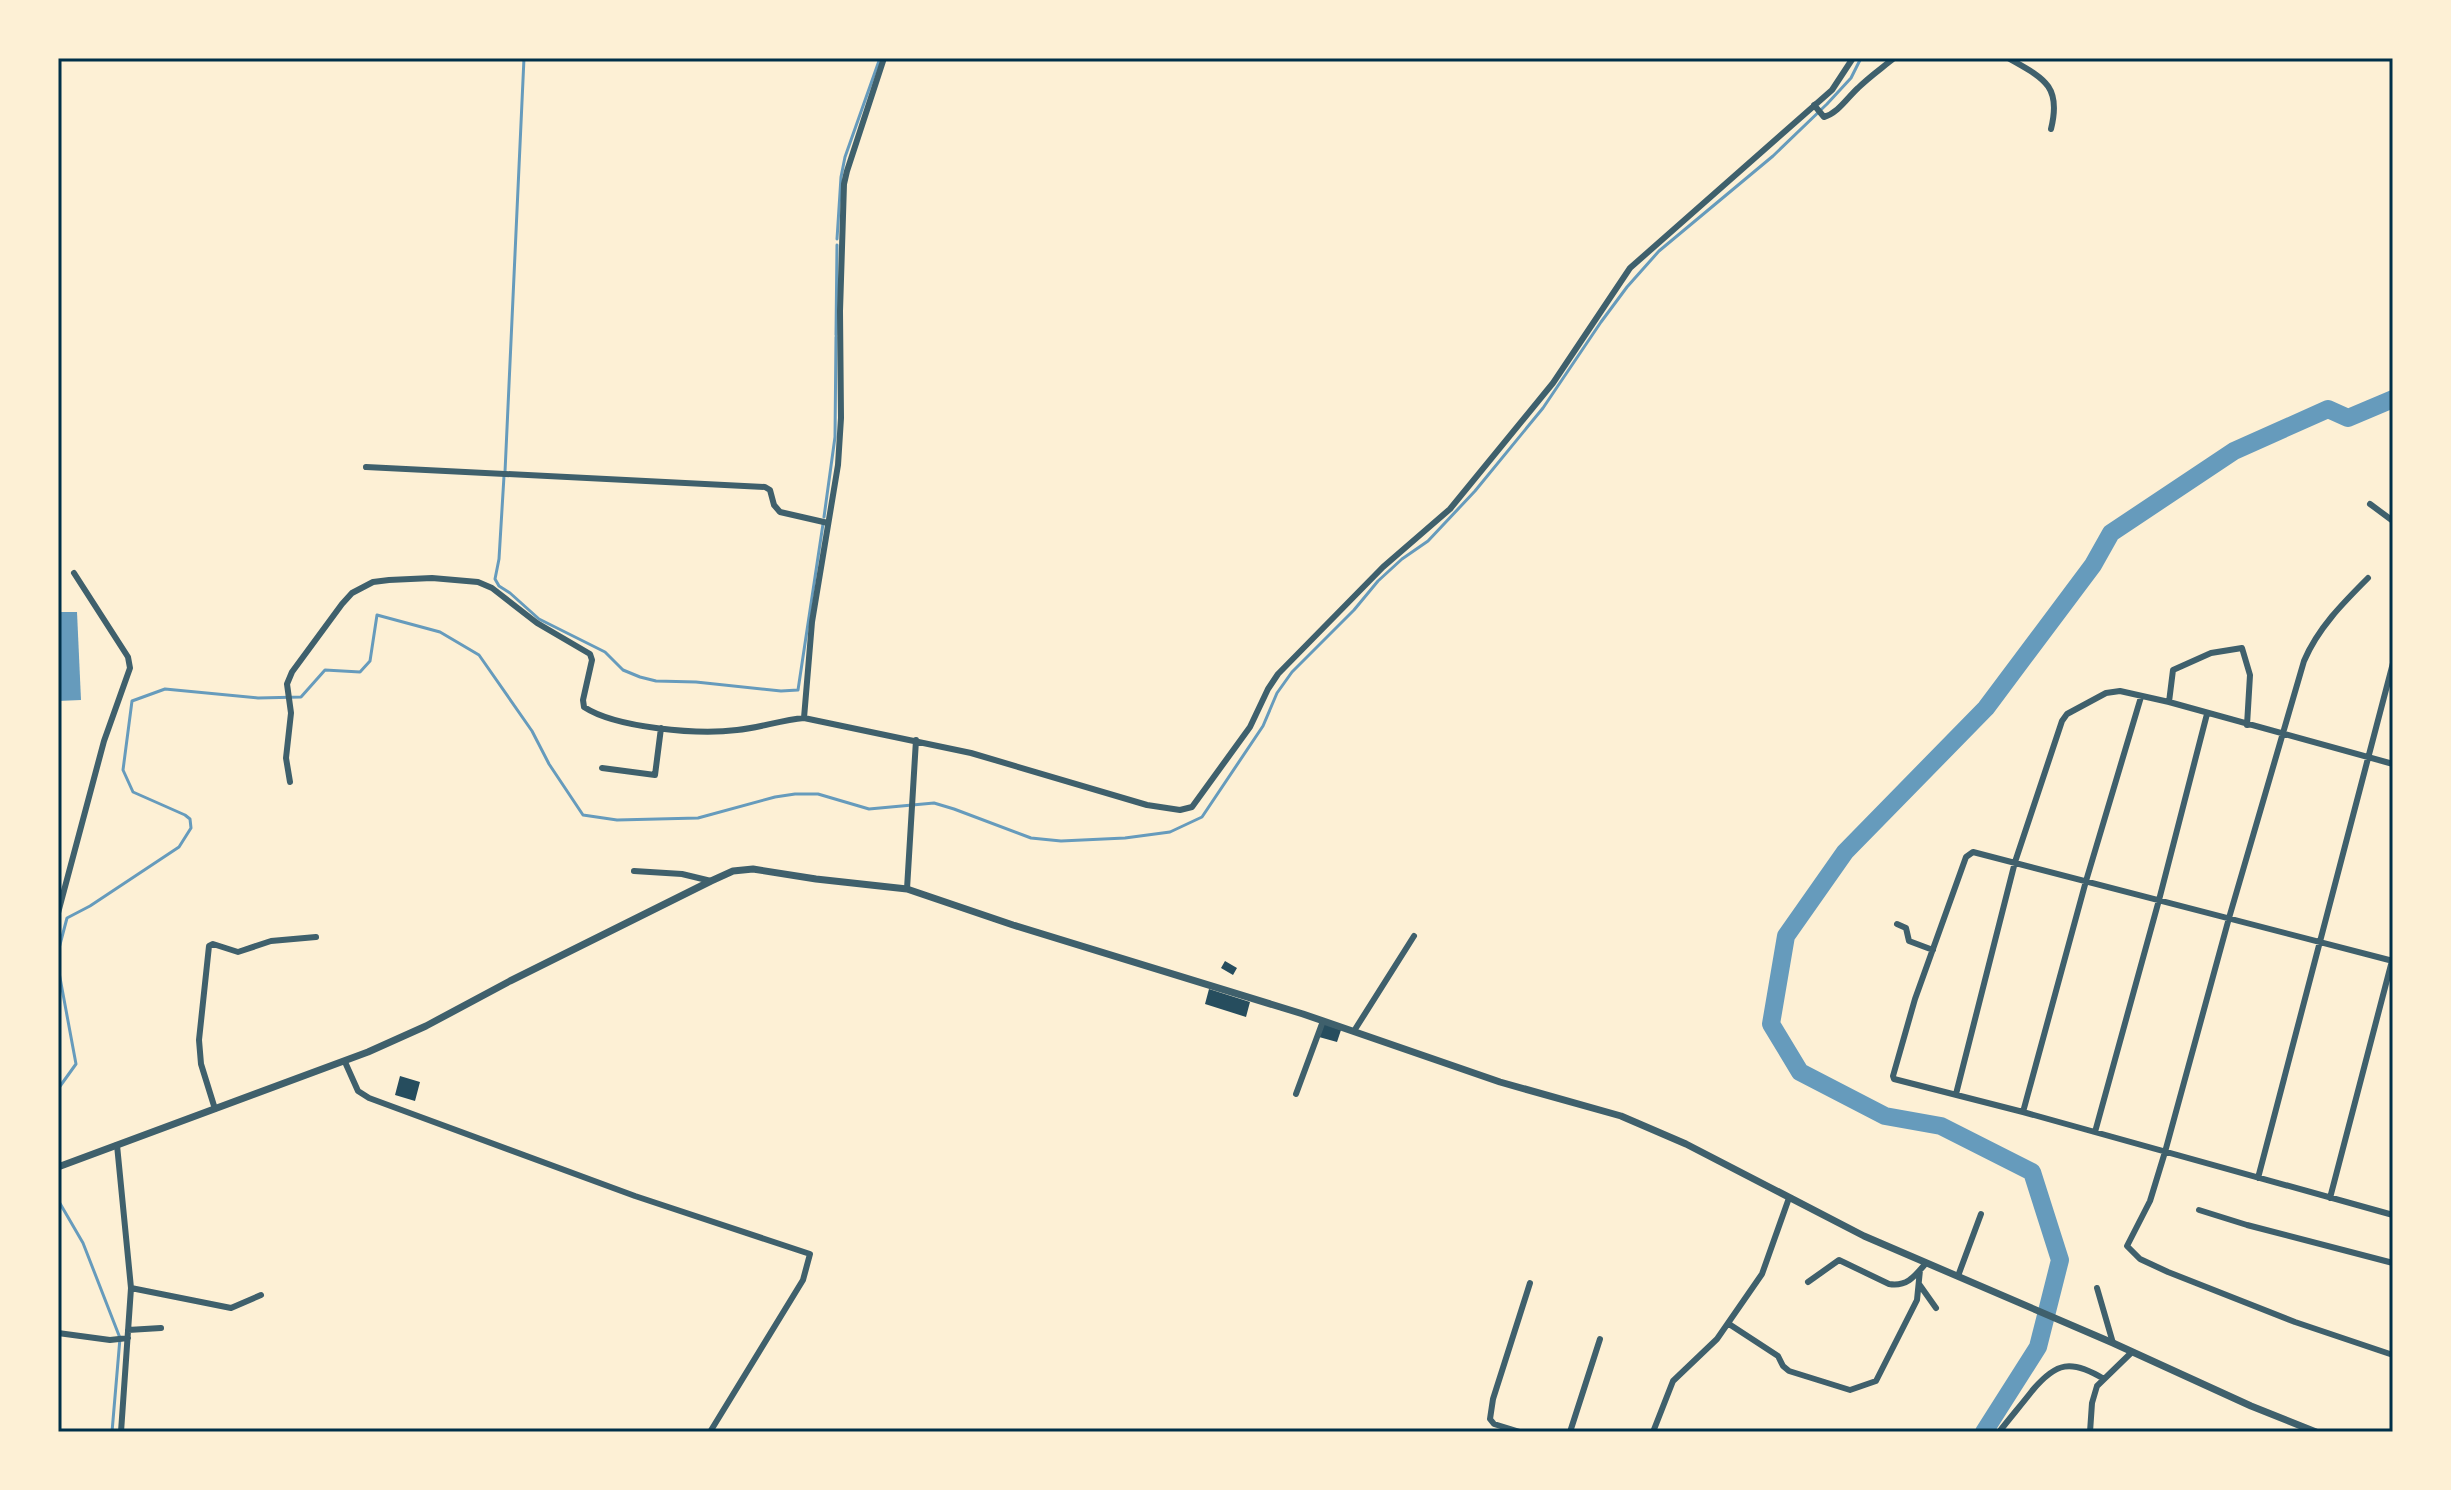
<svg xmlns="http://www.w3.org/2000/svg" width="2451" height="1490" viewBox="0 0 2451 1490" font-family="Literata,serif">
<rect width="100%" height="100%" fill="#fdf0d5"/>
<path fill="#669bbc" d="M 58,612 L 77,612 L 81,700 L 58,701 Z"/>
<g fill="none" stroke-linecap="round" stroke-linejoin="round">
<path stroke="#669bbc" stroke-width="3" d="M 837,239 L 841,177 L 845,157 L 880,58
M 836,335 L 837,245
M 505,472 L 524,58
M 504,476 L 499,559 L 495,579 L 499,586 L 510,593 L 539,619 L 605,652 L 623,670 L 640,677 L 656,681 L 696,682 L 781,691 L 798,690 L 823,524
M 824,517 L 835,437 L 836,337
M 58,952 L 67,918 L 90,906 L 179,847 L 191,828 L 190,819 L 185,815 L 133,792 L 123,770 L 132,701 L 165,689 L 258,698 L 301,697 L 325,670 L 360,672 L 370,661 L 377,615 L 440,632 L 479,655 L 532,731 L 549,764 L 583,815 L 617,820 L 698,818 L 775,797 L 795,794 L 818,794 L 869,809 L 934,803 L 954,809 L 1031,838 L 1061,841 L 1125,838 L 1170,832 L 1202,817 L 1263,726 L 1277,693 L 1292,672 L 1354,610 L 1378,581 L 1402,559 L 1428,541 L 1475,491 L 1543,408 L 1601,322 L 1627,287 L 1659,251 L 1773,156 L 1827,104 L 1851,78 L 1861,58
M 58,967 L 76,1064 L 58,1089
M 58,1200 L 83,1243 L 120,1338 L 112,1432
M 58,1378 L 58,1406"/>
<path stroke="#669bbc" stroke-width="18" d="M 1984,1432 L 2038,1347 L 2060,1260 L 2032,1172 L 1941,1126 L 1885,1116 L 1800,1072 L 1771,1024 L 1786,936 L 1845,852 L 1986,708 L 2093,565 L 2111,533 L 2234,451 L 2328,409 L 2348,418 L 2393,399"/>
</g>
<path fill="#264d5e" d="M 1225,961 L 1237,968 L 1233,975 L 1221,968 Z
M 1209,989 L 1250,1002 L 1246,1017 L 1205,1004 Z
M 1324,1024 L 1341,1030 L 1337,1042 L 1319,1037 Z
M 400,1076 L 420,1082 L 415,1101 L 395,1095 Z"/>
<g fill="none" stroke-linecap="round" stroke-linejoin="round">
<path stroke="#3f606c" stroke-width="6" d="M 2008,58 C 2043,78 2062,85 2051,129
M 1814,105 L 1824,117 C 1838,113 1847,98 1858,88 C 1869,77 1882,68 1894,58
M 366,467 L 765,487 L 770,490 L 774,505 L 780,512 L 828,523
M 2370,504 L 2393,521
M 2368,578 C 2343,603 2318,628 2304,661 L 2229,918 L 2165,1152 L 2150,1201 L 2127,1246 L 2140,1259 L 2168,1272 L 2295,1322 L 2393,1355
M 2169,702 L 2173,670 L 2211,653 L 2242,648 L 2250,675 L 2247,725
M 804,718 L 812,622 L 838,465 L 841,418 L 840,311 L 844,184 L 847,171 L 884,58
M 602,768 L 655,775 L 661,728
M 290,782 L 286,758 L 291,713 L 287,684 L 292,672 L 342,604 L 352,593 L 373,582 L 389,580 L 432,578 L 478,582 L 492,588 L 537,623 L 590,654 L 592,660 L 583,700 L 584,707 C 616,728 698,735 737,730 C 759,728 781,720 804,718 L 971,753 L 1147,805 L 1180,810 L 1192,807 L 1250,727 L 1268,689 L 1278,674 L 1383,567 L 1450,509 L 1553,383 L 1630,268 L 1832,90 L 1853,58
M 634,871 L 682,874 L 711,881
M 907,889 L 916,740
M 58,913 L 104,741 L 130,668 L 128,657 L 74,573
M 1897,924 L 1906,928 L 1909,941 L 1933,950
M 2393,961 L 1973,852 L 1966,857 L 1915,999 L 1893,1076 L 1894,1079 L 2023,1112 L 2393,1215
M 1354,1031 L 1414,936
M 345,1062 L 358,1091 L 369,1098 L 635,1196 L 810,1254 L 803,1280 L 710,1432
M 1296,1094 L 1323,1021
M 1956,1094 L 2015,862 L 2062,721 L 2067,714 L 2106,693 L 2120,691 L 2169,702 L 2393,764
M 215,1109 L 201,1064 L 199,1040 L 209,946 L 213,944 L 238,952 L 271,941 L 316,937
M 2023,1112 L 2086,881 L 2141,697
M 2095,1132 L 2159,900 L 2207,714
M 117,1145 L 131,1288 L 121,1432
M 2258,1178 L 2393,663
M 2330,1198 L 2393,957
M 2199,1210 L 2247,1225 L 2393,1263
M 1958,1276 L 1981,1214
M 1808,1282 L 1839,1260 L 1889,1284 C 1907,1287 1915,1276 1926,1263
M 1919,1284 L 1936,1308
M 131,1288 L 231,1308 L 261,1295
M 2097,1288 L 2113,1343
M 1729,1324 L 1778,1356 L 1783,1366 L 1789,1371 L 1850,1390 L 1876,1381 L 1917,1300 L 1920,1270
M 128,1330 L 161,1328
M 58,1333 L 110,1340 L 128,1338
M 1520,1432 L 1494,1424 L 1490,1419 L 1493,1399 L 1530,1283
M 1570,1432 L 1600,1339
M 1653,1432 L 1673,1381 L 1717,1339 L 1762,1274 L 1789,1198
M 1999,1432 C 2010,1418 2021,1405 2032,1391 C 2056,1362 2071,1359 2104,1379
M 2090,1432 L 2092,1403 L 2097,1386 L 2132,1352"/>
<path stroke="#3f606c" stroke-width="7" d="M 58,1167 L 368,1052 L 426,1026 L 510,981 L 711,881 L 733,871 L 753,869 L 816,879 L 907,889 L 1013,925 L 1303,1014 L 1500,1082 L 1621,1116 L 1686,1144 L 1864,1236 L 2113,1343 L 2251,1406 L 2316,1432"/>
</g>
<rect width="2451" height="1490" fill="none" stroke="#fdf0d5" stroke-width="120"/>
<rect x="60" y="60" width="2331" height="1370" fill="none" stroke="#003049" stroke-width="3"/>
</svg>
